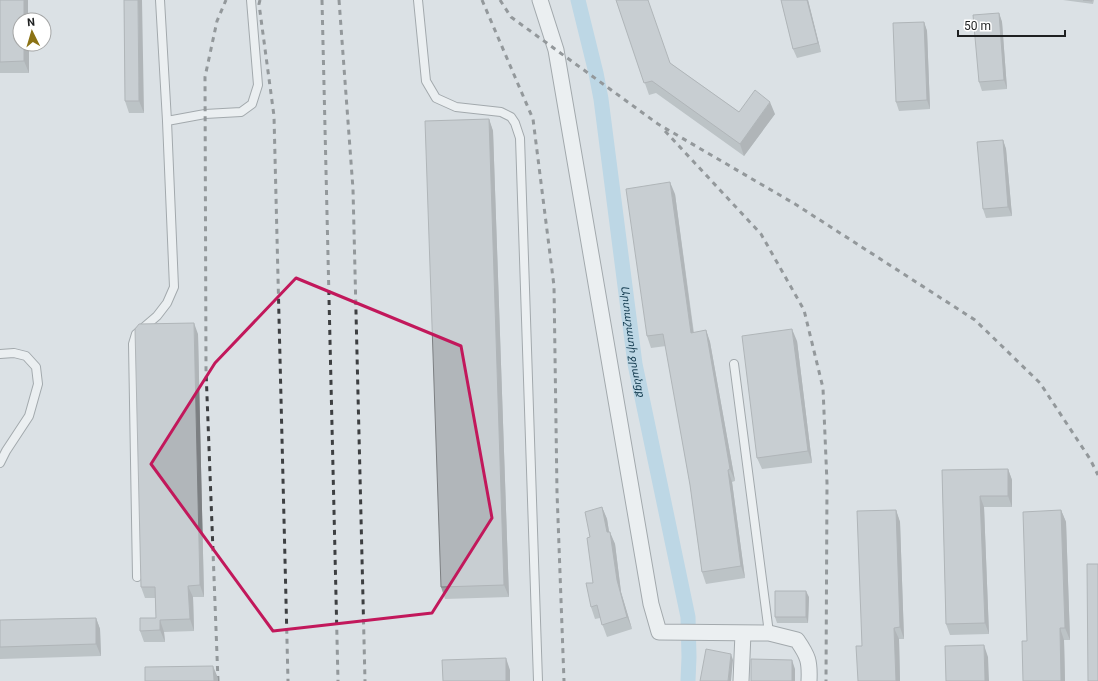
<svg xmlns="http://www.w3.org/2000/svg" width="1098" height="681" viewBox="0 0 1098 681" font-family="Roboto,'Noto Sans Armenian',sans-serif">
<rect width="100%" height="100%" fill="#dbe1e5"/>
<g fill="none" stroke-linecap="round" stroke-linejoin="round">
<path stroke="#99c9e4" stroke-width="15" id="s1" d="M 578,0 L 596,73 L 601,99 L 635,364 L 688,617 L 689,657 L 688,681"/>
<defs>
<path id="lane" d="M 160,0 L 167,121
M 418,0 L 426,81 L 436,98 L 456,107 L 501,112 L 511,117 L 515,123 L 520,138 L 538,681
M 0,354 L 14,353 L 26,356 L 36,367 L 38,384 L 29,416 L 6,451 L 0,463
M 734,364 L 769,633
M 137,577 L 133,344 L 136,334 L 157,316 L 167,303 L 174,287 L 167,121 L 205,114 L 241,112 L 252,104 L 258,85 L 251,0"/>
<path id="street" d="M 540,0 L 556,50 L 651,604 L 659,632 L 769,633 L 797,640 C 808,656 810,661 809,681
M 741,681 L 743,633"/>
</defs>
<use href="#lane" stroke="#5f6468" stroke-width="10"/>
<use href="#street" stroke="#5f6468" stroke-width="17"/>
<use href="#lane" stroke="#fff" stroke-width="8"/>
<use href="#street" stroke="#fff" stroke-width="15"/>
<path stroke="#3d3f41" stroke-width="3" stroke-dasharray="5 5" stroke-linecap="butt" d="M 260,0 L 259,4 L 274,116 L 288,681
M 322,0 L 338,681
M 339,0 L 353,189 L 365,681
M 482,0 L 533,119 L 554,286 L 557,492 L 564,681
M 500,0 L 511,17 L 658,124 L 795,204 L 975,320 L 1040,383 L 1090,459 L 1098,475
M 665,131 L 761,234 L 804,310 L 823,388 L 827,483 L 826,681
M 218,681 L 206,370 L 205,77 L 217,21 L 226,0"/>
</g>
<path fill="#989da0" d="M 0,0 L 20,44 L 29,44 L 29,73 L 0,73 Z
M 124,0 L 144,113 L 129,113 L 125,101 Z
M 616,0 L 670,63 L 739,112 L 775,114 L 744,156 L 656,93 L 649,95 Z
M 781,0 L 808,0 L 821,52 L 797,58 L 793,49 Z
M 1063,0 L 1094,0 L 1093,4 Z
M 999,13 L 1002,22 L 1007,89 L 982,91 L 979,82 Z
M 924,22 L 927,31 L 930,109 L 899,111 L 896,102 Z
M 489,119 L 493,131 L 509,597 L 445,599 L 441,587 Z
M 1003,140 L 1006,149 L 1012,216 L 986,218 L 983,209 Z
M 675,194 L 694,333 L 706,330 L 710,342 L 735,481 L 732,482 L 745,578 L 706,584 L 702,572 L 690,485 L 666,346 L 651,348 L 647,336 Z
M 198,334 L 204,597 L 193,597 L 194,631 L 164,632 L 165,642 L 144,642 L 140,631 L 156,618 L 155,598 L 145,598 L 141,587 Z
M 797,341 L 812,463 L 762,469 L 757,458 Z
M 1008,469 L 1012,480 L 1012,507 L 984,507 L 989,634 L 950,635 L 946,624 L 942,470 Z
M 602,507 L 607,519 L 609,532 L 615,544 L 621,592 L 632,629 L 607,637 L 600,618 L 595,619 L 591,607 L 593,583 L 590,537 Z
M 896,510 L 900,522 L 904,639 L 899,639 L 900,681 L 858,681 Z
M 1061,510 L 1066,522 L 1070,640 L 1064,640 L 1065,681 L 1023,681 L 1027,641 Z
M 809,597 L 808,623 L 777,623 L 775,617 Z
M 96,618 L 100,629 L 101,656 L 0,659 L 0,620 Z"/>
<path fill="#7c7f82" d="M 24,0 L 28,0 L 28,20 L 24,20 Z
M 138,0 L 142,0 L 144,113 L 139,101 Z
M 807,0 L 808,0 L 821,52 L 818,43 Z
M 999,13 L 1002,22 L 1007,89 L 1004,80 Z
M 924,22 L 927,31 L 930,109 L 927,100 Z
M 24,44 L 29,44 L 29,73 L 24,61 Z
M 770,102 L 775,114 L 744,156 L 740,144 Z
M 489,119 L 493,131 L 509,597 L 504,585 Z
M 1003,140 L 1006,149 L 1012,216 L 1008,207 Z
M 670,182 L 675,194 L 695,345 L 691,333 Z
M 194,323 L 198,334 L 204,597 L 200,585 Z
M 792,329 L 797,341 L 812,463 L 808,451 Z
M 706,330 L 710,342 L 735,481 L 730,469 Z
M 1008,469 L 1012,480 L 1012,507 L 1008,496 Z
M 728,470 L 732,482 L 745,578 L 741,566 Z
M 980,496 L 984,507 L 989,634 L 985,623 Z
M 602,507 L 607,519 L 611,544 L 607,532 Z
M 896,510 L 900,522 L 904,639 L 900,627 Z
M 1061,510 L 1066,522 L 1070,640 L 1065,628 Z
M 610,532 L 615,544 L 621,592 L 632,629 L 627,617 L 617,580 Z
M 188,586 L 193,597 L 194,631 L 190,619 Z
M 806,591 L 809,597 L 808,623 L 806,617 Z
M 96,618 L 100,629 L 101,656 L 96,644 Z
M 160,620 L 164,632 L 165,642 L 160,630 Z
M 894,628 L 899,639 L 900,681 L 896,681 Z
M 1060,628 L 1064,640 L 1065,681 L 1061,681 Z
M 984,645 L 988,657 L 989,681 L 985,681 Z
M 731,654 L 733,660 L 731,681 L 728,681 Z
M 506,658 L 510,670 L 510,681 L 506,681 Z
M 792,660 L 795,669 L 795,681 L 792,681 Z
M 213,666 L 218,678 L 218,681 L 214,681 Z"/>
<path fill="#b1b6ba" stroke="#7c7f82" d="M 0,0 L 24,0 L 24,20 L 20,20 L 20,44 L 24,44 L 24,61 L 0,62 Z
M 124,0 L 138,0 L 139,101 L 125,101 Z
M 616,0 L 648,0 L 670,63 L 739,112 L 755,90 L 770,102 L 740,144 L 652,81 L 644,83 Z
M 781,0 L 807,0 L 818,43 L 793,49 Z
M 1083,0 L 1092,0 L 1092,1 Z
M 999,13 L 1004,80 L 979,82 L 973,15 Z
M 924,22 L 927,100 L 896,102 L 893,23 Z
M 489,119 L 504,585 L 441,587 L 425,121 Z
M 1003,140 L 1008,207 L 983,209 L 977,142 Z
M 670,182 L 691,333 L 706,330 L 730,469 L 728,470 L 741,566 L 702,572 L 690,485 L 663,334 L 647,336 L 626,189 Z
M 194,323 L 200,585 L 188,586 L 190,619 L 160,620 L 160,630 L 140,631 L 140,618 L 156,618 L 155,587 L 141,587 L 135,329 L 139,324 Z
M 792,329 L 808,451 L 757,458 L 742,336 Z
M 1008,469 L 1008,496 L 980,496 L 985,623 L 946,624 L 942,470 Z
M 602,507 L 607,532 L 610,532 L 617,580 L 627,617 L 602,625 L 597,605 L 591,607 L 586,583 L 593,583 L 587,538 L 590,537 L 585,512 Z
M 896,510 L 900,627 L 894,628 L 896,681 L 858,681 L 856,646 L 862,646 L 857,511 Z
M 1061,510 L 1065,628 L 1060,628 L 1061,681 L 1023,681 L 1022,641 L 1027,641 L 1023,512 Z
M 1087,564 L 1098,564 L 1098,681 L 1088,681 Z
M 775,591 L 806,591 L 806,617 L 775,617 Z
M 96,618 L 96,644 L 0,647 L 0,620 Z
M 984,645 L 985,681 L 946,681 L 945,646 Z
M 706,649 L 731,654 L 728,681 L 700,681 Z
M 506,658 L 506,681 L 443,681 L 442,660 Z
M 751,659 L 792,660 L 792,681 L 751,681 Z
M 213,666 L 214,681 L 145,681 L 145,667 Z"/>
<path d="M0 0H1098V681H0ZM 296,278 L 461,346 L 492,518 L 432,613 L 273,631 L 151,464 L 215,363 Z" fill="#dbe1e5" fill-opacity=".55" fill-rule="evenodd"/>
<path fill="none" stroke="#c2185b" stroke-width="3" stroke-linejoin="round" d="M 296,278 L 461,346 L 492,518 L 432,613 L 273,631 L 151,464 L 215,363 Z"/>
<g text-anchor="middle" stroke-width="3" stroke-linejoin="round" paint-order="stroke">
<g font-size="11" font-style="italic" fill="#133b4f" stroke="#fff">
<text dy="4" stroke="none"><textPath href="#s1" startOffset="346">Արտաշատի ջրանցք</textPath></text>
</g>
</g>
<g transform="translate(32 32) rotate(355)"><circle r="19" fill="#ffffff" stroke="#a5a6a6"/>
<path d="M0-3L7 15L0 10L-7 15Z" fill="#8b7214"/>
<text y="-6" font-size="11" font-weight="bold" text-anchor="middle" fill="#1e2021">N</text>
</g>
<path d="M958 30v6h107v-6" fill="none" stroke="#1e2021" stroke-width="2"/>
<text x="964" y="30" font-size="12" fill="#1e2021" stroke="#ffffff" stroke-width="3" paint-order="stroke">50 m</text>
</svg>
